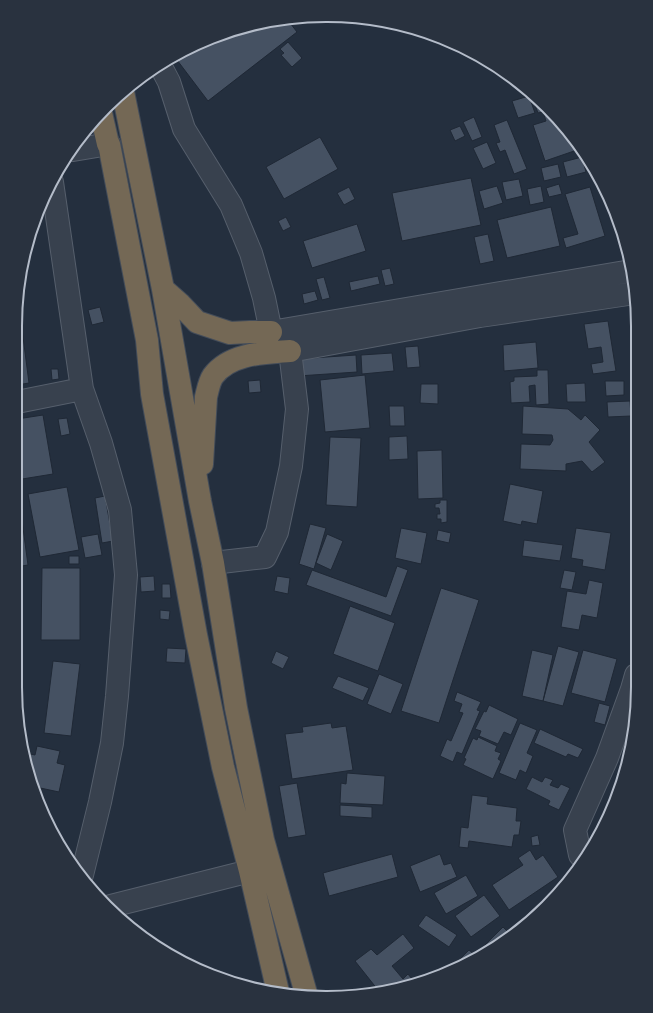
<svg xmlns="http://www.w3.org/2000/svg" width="653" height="1013" viewBox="0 0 653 1013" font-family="Rubik,sans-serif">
<rect width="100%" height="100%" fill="#242f3e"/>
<path fill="#455162" stroke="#1f2835" d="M 287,19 L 297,32 L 208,101 L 174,56 L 189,47 L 246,26 Z
M 288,42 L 302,58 L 292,67 L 281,55 L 284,53 L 280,49 Z
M 529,96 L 535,113 L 518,118 L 512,101 Z
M 542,103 L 573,136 L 577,150 L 545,161 L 533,125 L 546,121 L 543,112 L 538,113 L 535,105 Z
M 474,117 L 482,137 L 472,141 L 463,122 Z
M 507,120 L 527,169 L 514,174 L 505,150 L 500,152 L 496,143 L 500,142 L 494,125 Z
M 460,126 L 465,136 L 455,141 L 450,130 Z
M 320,137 L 338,169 L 284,199 L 266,167 Z
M 487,142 L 496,163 L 483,169 L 473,148 Z
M 582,157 L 586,172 L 567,177 L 563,162 Z
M 558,164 L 561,177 L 544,181 L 541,168 Z
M 471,178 L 481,225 L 402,241 L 392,193 Z
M 519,179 L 523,196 L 506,200 L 502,182 Z
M 559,184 L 562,194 L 549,197 L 546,188 Z
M 497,186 L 503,203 L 484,209 L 479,191 Z
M 541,186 L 544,202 L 530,205 L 527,189 Z
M 349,187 L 355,199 L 344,205 L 337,193 Z
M 590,187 L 605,236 L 566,248 L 563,238 L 578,234 L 565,194 Z
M 551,207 L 560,246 L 507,258 L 497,220 Z
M 286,217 L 291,227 L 283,231 L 278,221 Z
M 357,224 L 366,251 L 312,268 L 303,241 Z
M 488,234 L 494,261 L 480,264 L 474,237 Z
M 390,268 L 394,284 L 385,286 L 381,270 Z
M 378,276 L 380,284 L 351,291 L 349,282 Z
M 324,277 L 330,298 L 322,300 L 316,279 Z
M 315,291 L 318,300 L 304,304 L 302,294 Z
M 100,307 L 104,322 L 92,325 L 88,310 Z
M 608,321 L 616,371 L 593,374 L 591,364 L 603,362 L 601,347 L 588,349 L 584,324 Z
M 22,329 L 29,383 L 17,385 L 17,330 Z
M 536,342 L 538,368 L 504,371 L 503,345 Z
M 418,346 L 420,367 L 407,368 L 405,347 Z
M 392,353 L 394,371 L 362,374 L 361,355 Z
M 356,355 L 357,372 L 298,376 L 297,359 Z
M 51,369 L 58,369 L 59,379 L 52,380 Z
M 537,370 L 548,370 L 549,404 L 536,405 L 535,385 L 529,386 L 530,402 L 511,403 L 510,382 L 514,381 L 514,377 L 537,376 Z
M 365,375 L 370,428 L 325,432 L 320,380 Z
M 260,380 L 261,392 L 249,393 L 248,381 Z
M 605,381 L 624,381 L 624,395 L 606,396 Z
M 585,383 L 586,402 L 567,402 L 566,384 Z
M 421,384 L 438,384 L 438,404 L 420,403 Z
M 630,401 L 631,416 L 608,417 L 607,402 Z
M 389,406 L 404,406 L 405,426 L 390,426 Z
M 523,406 L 568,409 L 581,420 L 585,415 L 600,430 L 589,442 L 605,462 L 592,472 L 582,461 L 566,464 L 566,471 L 520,469 L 521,444 L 550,445 L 553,440 L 552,435 L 522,434 Z
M 43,415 L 53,474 L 16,480 L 17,419 Z
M 67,418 L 70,434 L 61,436 L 58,419 Z
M 407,436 L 408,459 L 389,460 L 389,437 Z
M 330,437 L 361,438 L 357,507 L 326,505 Z
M 442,450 L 443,498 L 418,499 L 417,451 Z
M 510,484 L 543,491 L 537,524 L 522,521 L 521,525 L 503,521 Z
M 67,487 L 79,550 L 40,557 L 28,494 Z
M 105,496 L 113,541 L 102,543 L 95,498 Z
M 440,500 L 447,500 L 447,522 L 441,523 L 441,519 L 437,519 L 437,514 L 440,514 L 439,508 L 435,508 L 435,504 L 440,503 Z
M 21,513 L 28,565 L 16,567 L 16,514 Z
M 310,524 L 326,528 L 314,569 L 299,564 Z
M 401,528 L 427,533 L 421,564 L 395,558 Z
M 576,528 L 611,533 L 605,570 L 582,566 L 583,560 L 571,558 Z
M 438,530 L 451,533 L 449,543 L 436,540 Z
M 98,534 L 102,555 L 85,558 L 81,537 Z
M 327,534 L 343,541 L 331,570 L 316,563 Z
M 524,540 L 563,545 L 560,561 L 522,556 Z
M 69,556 L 79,556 L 79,564 L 69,564 Z
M 397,566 L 408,570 L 391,616 L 306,585 L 312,570 L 386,597 Z
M 42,568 L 80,568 L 80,640 L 41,640 Z
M 564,570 L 576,572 L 572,590 L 560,588 Z
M 154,576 L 155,591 L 141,592 L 140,577 Z
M 277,576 L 290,578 L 288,594 L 274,591 Z
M 589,580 L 603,583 L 597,618 L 582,615 L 579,630 L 561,627 L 567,591 L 586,594 Z
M 162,584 L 170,584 L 171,598 L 162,598 Z
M 441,588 L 479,600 L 439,723 L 401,711 Z
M 350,606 L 395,623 L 378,671 L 333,654 Z
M 160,610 L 170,611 L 169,620 L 160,619 Z
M 558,646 L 579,652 L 563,706 L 543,701 Z
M 167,648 L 186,649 L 185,663 L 166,662 Z
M 532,650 L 553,655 L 543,701 L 522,696 Z
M 583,650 L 617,659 L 605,702 L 571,693 Z
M 276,651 L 289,657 L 283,669 L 271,663 Z
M 53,661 L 80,664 L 71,736 L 44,733 Z
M 379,674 L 403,684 L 391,714 L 367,704 Z
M 338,676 L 369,688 L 363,701 L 332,688 Z
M 457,692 L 481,702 L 477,710 L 480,711 L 462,754 L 457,752 L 453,762 L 440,756 L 447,739 L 451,741 L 463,713 L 459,712 L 462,704 L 454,701 Z
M 599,703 L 610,706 L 605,725 L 594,722 Z
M 489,705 L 518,719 L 511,735 L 504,732 L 498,744 L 479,736 L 481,731 L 475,729 L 484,711 L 486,712 Z
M 331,723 L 332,728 L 346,726 L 353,770 L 292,779 L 285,734 L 303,732 L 302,727 Z
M 520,723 L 537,730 L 527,753 L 533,756 L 526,773 L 520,770 L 516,780 L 499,773 Z
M 540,729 L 583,749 L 578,758 L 568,754 L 566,757 L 534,743 Z
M 478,737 L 497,746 L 495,751 L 501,753 L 498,759 L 501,761 L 493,779 L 463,765 L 466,759 L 464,758 L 473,738 L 477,740 Z
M 37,746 L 60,751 L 57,763 L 65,765 L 59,792 L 31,786 L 26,753 L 35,755 Z
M 347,773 L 385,776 L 383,805 L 340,803 L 341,783 L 346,784 Z
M 532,777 L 542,782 L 545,777 L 553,780 L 550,785 L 558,788 L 561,784 L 570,788 L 559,810 L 548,805 L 550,801 L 526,789 Z
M 297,783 L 306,835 L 288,838 L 279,786 Z
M 472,795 L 488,797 L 487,804 L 517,808 L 516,821 L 521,821 L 519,835 L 514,835 L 512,847 L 469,841 L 468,848 L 459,847 L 461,827 L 468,828 Z
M 340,805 L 372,807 L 372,818 L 340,816 Z
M 538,835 L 540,845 L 532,846 L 531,837 Z
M 530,850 L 536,860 L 543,855 L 558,877 L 509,910 L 492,885 L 523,865 L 518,858 Z
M 392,854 L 398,877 L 329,896 L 323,873 Z
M 440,854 L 444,865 L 451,863 L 457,877 L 420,892 L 410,866 Z
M 466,875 L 478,896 L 446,914 L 434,893 Z
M 484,895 L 500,916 L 471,937 L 455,916 Z
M 426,915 L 457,935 L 449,947 L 418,926 Z
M 503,927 L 511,935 L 499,946 L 490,950 L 485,945 Z
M 403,934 L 414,948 L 392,966 L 403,979 L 408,974 L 416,984 L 407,987 L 378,990 L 355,961 L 371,949 L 377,955 Z
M 469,950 L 476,956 L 457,965 L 455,964 Z"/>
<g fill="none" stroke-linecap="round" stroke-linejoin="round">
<defs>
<path id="minor" d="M 160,65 L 169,82 L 184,129 L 231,205 L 251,253 L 264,298 L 271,332 L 631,271
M 73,150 L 109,144
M 52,182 L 82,389 L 101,443 L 120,510 L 126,575 L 117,696 L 112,743 L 100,802 L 82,875
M 17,402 L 82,389
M 213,563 L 265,557 L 277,532 L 291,466 L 297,409 L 290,351 L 480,316 L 635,293
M 582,857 L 580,855 L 575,830 L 607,758 L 632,689 L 636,675
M 111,906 L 250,871"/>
<path id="highway" d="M 123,92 L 163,289 L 200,501 L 213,563 L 236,708 L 263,840 L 307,997
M 101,113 L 108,144 L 109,144 L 147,340 L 152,394 L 196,635 L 223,767 L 250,871 L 278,992
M 163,289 L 180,304 L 197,322 L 230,333 L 250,332 L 271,332
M 202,464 L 206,397 C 208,389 209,382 213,376 C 230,353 264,353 290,351"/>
</defs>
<use href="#minor" stroke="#565f6c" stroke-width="24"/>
<use href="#highway" stroke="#434c59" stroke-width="24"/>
<use href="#minor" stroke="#38414e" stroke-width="22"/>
<use href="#highway" stroke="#746855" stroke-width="22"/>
</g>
<path d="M0 0H653V1013H0ZM326 22H327A304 304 0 0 1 631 326V687A304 304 0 0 1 327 991H326A304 304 0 0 1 22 687V326A304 304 0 0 1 326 22Z" fill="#29323f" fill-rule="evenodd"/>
<path fill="none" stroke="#b4bcc9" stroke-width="2" d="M326 22H327A304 304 0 0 1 631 326V687A304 304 0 0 1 327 991H326A304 304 0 0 1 22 687V326A304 304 0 0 1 326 22Z"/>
</svg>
